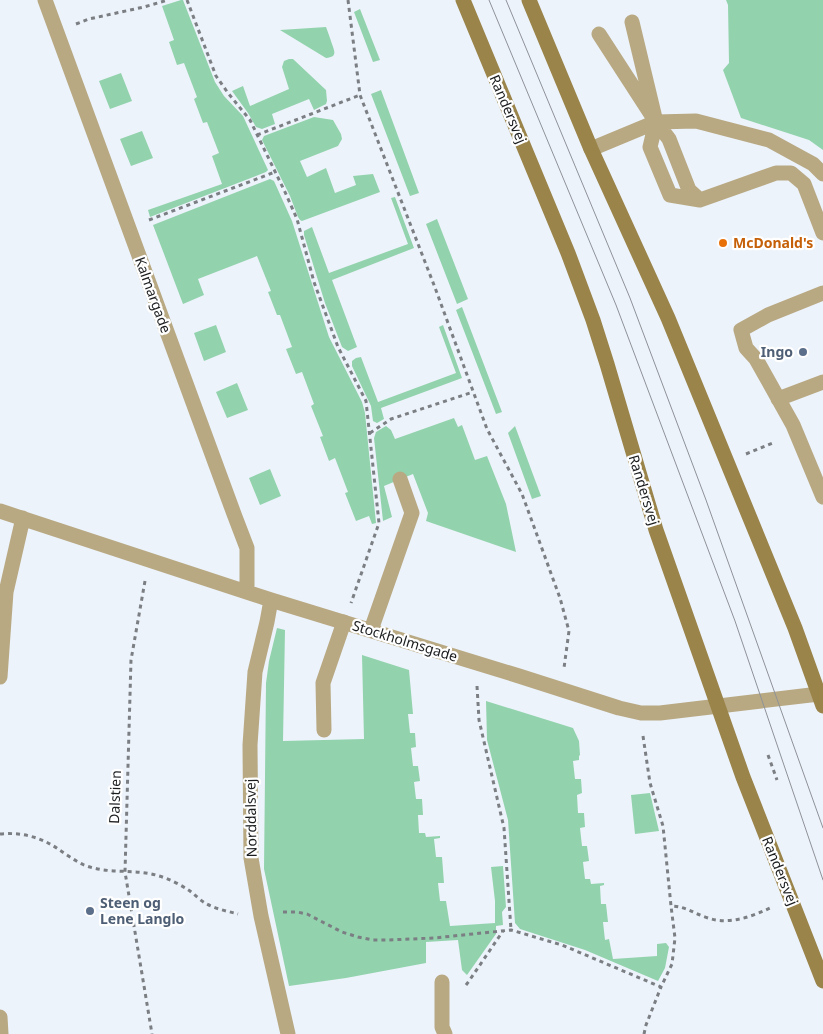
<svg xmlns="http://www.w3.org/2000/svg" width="823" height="1034" viewBox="0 0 823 1034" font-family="'Noto Sans',sans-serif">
<rect width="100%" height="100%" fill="#edf3fb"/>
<path fill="#92d3ad" d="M 181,0 L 183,0 L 215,82 L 224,96 L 243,116 L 268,170 L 266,172 L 150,217 L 148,210 L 222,184 L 212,156 L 219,153 L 207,122 L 203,123 L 194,99 L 197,97 L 184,63 L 177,65 L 169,42 L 174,40 L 162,6 Z
M 726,0 L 823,0 L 823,150 L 809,140 L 741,118 L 723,70 L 729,63 L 728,5 Z
M 360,9 L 380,60 L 373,62 L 354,12 Z
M 326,27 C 328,32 330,38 332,44 C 335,52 337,57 326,58 L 280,30 Z
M 289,59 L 293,59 L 326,90 L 327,101 L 326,104 L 314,110 L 309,99 L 272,114 L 275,124 L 262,129 L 256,127 L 248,113 L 232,91 L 243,86 L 250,106 L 289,89 L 282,67 L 284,61 Z
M 121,73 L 132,101 L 110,109 L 99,81 Z
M 381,90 L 419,193 L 410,196 L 371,94 Z
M 314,117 L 333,120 L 341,134 L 342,139 L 338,146 L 300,161 L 307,177 L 326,168 L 335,193 L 356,185 L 353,176 L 373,174 L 380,192 L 302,221 L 300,220 L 298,217 L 290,196 L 262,140 L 264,136 Z
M 142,131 L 153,158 L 131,166 L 120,139 Z
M 270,179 L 274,181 L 292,221 L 329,337 L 362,402 L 365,413 L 376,523 L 372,524 L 369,516 L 356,521 L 345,493 L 348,492 L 335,458 L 329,461 L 320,437 L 323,436 L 311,406 L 314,404 L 302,372 L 296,374 L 286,349 L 292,347 L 280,315 L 277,315 L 268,292 L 271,291 L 257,256 L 198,279 L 204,295 L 183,304 L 153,225 Z
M 395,197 L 414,248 L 332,280 L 357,347 L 348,351 L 342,347 L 325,303 L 304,235 L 304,231 L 312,227 L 329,273 L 408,244 L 391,198 Z
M 437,219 L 468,299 L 457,304 L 426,224 Z
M 462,307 L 502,412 L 496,414 L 456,310 Z
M 216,325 L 226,352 L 204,361 L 194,333 Z
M 443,325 L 462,378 L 381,408 L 384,419 L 377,423 L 373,421 L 371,406 L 352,366 L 352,361 L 356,358 L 361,357 L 378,402 L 456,373 L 439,327 Z
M 237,383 L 248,410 L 227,418 L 216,392 Z
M 454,418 L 458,427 L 462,425 L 475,460 L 487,456 L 506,504 L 516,552 L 426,521 L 428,513 L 413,474 L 384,486 L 392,517 L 383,521 L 374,438 L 376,432 L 386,426 L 391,430 L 395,439 Z
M 515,426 L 541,496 L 532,499 L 508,433 Z
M 270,469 L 281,496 L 260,505 L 249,478 Z
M 277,628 L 285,630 L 283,741 L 364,739 L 362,655 L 409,670 L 413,714 L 408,714 L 410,733 L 415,733 L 416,747 L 411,748 L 413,766 L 418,766 L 420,781 L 414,782 L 416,799 L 422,799 L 423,815 L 418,815 L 419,833 L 425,833 L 426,837 L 440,836 L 440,838 L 434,839 L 436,857 L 442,857 L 444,883 L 438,883 L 440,901 L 446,901 L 450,926 L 495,923 L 495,901 L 491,867 L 503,866 L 506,907 L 502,912 L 503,925 L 496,926 L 496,934 L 467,975 L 462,970 L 458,940 L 426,942 L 426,963 L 346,978 L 289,986 L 264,869 L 266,683 L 269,661 Z
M 486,701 L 573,728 L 579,741 L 580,755 L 579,756 L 579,760 L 573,761 L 575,779 L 581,779 L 582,793 L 577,795 L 578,813 L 584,813 L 585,827 L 580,828 L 582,846 L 587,846 L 589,861 L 583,862 L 585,879 L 590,879 L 591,884 L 604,883 L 604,885 L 600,886 L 601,904 L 606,904 L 608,922 L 603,922 L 605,940 L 609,939 L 613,959 L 657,956 L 657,944 L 666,943 L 669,947 L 665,968 L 658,981 L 585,950 L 520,929 L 515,923 L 508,820 L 487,740 Z
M 650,793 L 659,831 L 635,834 L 631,795 Z"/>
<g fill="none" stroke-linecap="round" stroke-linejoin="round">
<path stroke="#7b7f83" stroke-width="3" stroke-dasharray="4 4" stroke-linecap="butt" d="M 187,0 L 216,76 L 228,93 L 250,120 L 285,192 L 297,219 L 314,282 L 338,347 L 366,401 L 379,523 L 351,603
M 348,0 L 360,95 L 434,285 L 487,429 L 522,494 L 560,598 L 569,631 L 564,668
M 76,24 L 89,19 L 144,7 L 168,0
M 257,135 L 360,95
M 149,220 L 275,172
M 370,433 L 391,419 L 473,392
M 746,454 L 775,442
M 145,581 L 131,660 L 125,872 L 152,1034
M 477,686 L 479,720 L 504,828 L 511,930
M 643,736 L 650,783 L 663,826 L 671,906 C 685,906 695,914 708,918 C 729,925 751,917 770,908
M 768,755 L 777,780
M 0,834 C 21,832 41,837 58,849 C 66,854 75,861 84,865 C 109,875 135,868 159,876 C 170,879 181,885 190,891 C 195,895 200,900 205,903 C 215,909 227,911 238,914
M 283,912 L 297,912 L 307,914 L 342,932 L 358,937 L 373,940 L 388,940 L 434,938 L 511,930 L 562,945 L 661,987 L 672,964 L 675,938 L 671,906
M 466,985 L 469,981 L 503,931
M 644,1034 L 646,1025 L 661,987"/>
<path stroke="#b8a983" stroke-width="15" d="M 632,22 L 656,122 L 650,147 L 670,195 L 700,200
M 599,34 L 656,122 L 669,139 L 689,190 L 700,200 L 776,173 L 791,173 L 804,184 L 823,233
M 591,149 L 656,122 L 696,121 L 769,140 L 813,164 L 823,174
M 823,293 L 768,315 L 741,330 L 746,348 L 756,359 L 793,425 L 823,497
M 778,399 L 823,382
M 371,630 L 412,513 L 400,479
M 324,730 L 323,683 L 344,622"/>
<path stroke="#b8a983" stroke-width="15" d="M 45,0 L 234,514 L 247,548 L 247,592
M 0,511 L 271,600 L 519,676 L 619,708 L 641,713 L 660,713 L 819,694
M 271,600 L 267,622 L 255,672 L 250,745 L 251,858 L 261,916 L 288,1034
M 0,677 L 6,592 L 23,518
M 442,982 L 442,1027 L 445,1034
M 0,1017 L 1,1034"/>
<path stroke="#9a844a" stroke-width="15" d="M 463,0 L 568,253 L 593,320 L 607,364 L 656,530 L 743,777 L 823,981
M 529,0 L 591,149 L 668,318 L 795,628 L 823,706"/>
<path stroke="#8e9298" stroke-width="1" d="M 489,0 L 616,305 L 735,621 L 823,880
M 506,0 L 630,298 L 706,500 L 823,828"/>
</g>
<circle fill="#e8710a" stroke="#fff" stroke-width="2" cx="723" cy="243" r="5"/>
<g fill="#5c6f8a" stroke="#fff" stroke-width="2">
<circle cx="803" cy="352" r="5"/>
<circle cx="90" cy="911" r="5"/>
</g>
<g text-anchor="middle" stroke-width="4.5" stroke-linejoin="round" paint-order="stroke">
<g font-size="14" fill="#1a1c1e" stroke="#fff">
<text transform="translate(508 109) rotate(67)" y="5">Randersvej</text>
<text transform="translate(153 295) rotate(70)" y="5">Kalmargade</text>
<text transform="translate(644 490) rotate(73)" y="5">Randersvej</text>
<text transform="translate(405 641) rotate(17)" y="5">Stockholmsgade</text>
<text transform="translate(115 797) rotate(-88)" y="5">Dalstien</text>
<text transform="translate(251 818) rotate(-91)" y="5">Norddalsvej</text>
<text transform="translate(780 871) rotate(68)" y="5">Randersvej</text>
</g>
<g font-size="14" font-weight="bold" fill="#c56008" stroke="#fff" text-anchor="start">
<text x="733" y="248">McDonald's</text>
</g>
<g font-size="14" font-weight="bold" fill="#4e5e75" stroke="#fff" text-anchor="end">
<text x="793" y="357">Ingo</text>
<text x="100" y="908" text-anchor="start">Steen og<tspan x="100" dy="16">Lene Langlo</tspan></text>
</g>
</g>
</svg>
